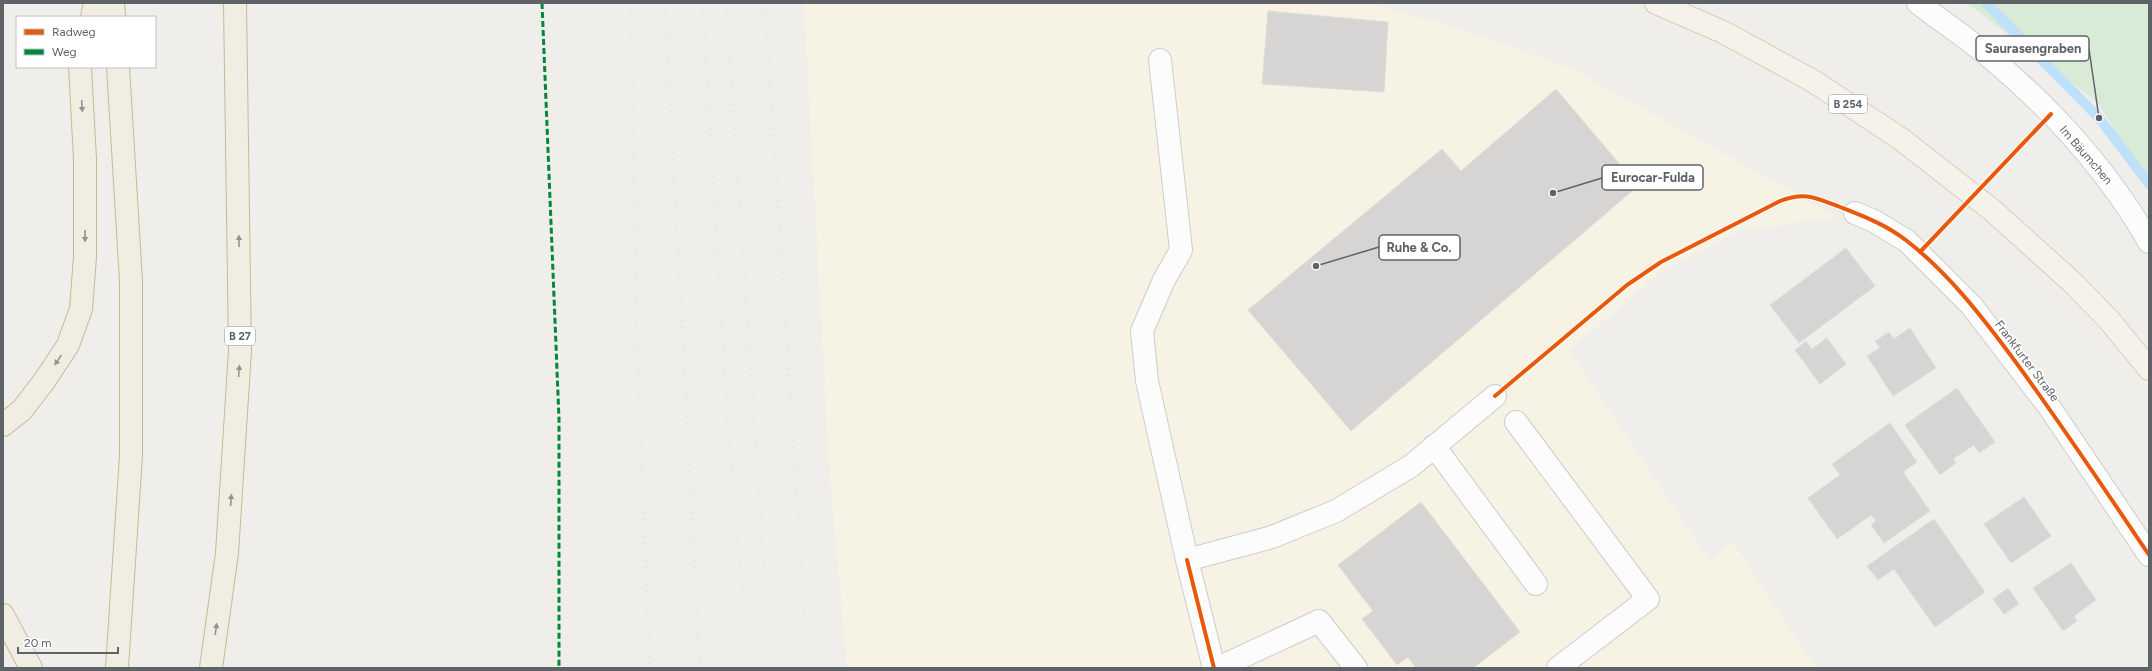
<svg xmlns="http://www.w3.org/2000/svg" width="2152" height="671" viewBox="0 0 2152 671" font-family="Figtree,sans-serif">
<rect width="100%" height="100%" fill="#efeeea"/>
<path fill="#f7f3e4" d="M 804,3 L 1369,3 L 1457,28 L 1570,68 L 1837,217 L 1740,230 L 1660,273 L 1569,350 L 1709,561 L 1733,543 L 1816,668 L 847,668 L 829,463 Z"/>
<path fill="#d8ebd6" d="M 1967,3 L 2149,3 L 2149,184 L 2098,103 Z"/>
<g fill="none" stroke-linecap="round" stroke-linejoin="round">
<path stroke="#bfe0f9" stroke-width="10" d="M 1986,3 L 2099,118 L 2149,184"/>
</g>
<path fill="#d6d5d3" stroke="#deddd9" d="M 1268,11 L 1388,22 L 1384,92 L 1262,84 Z
M 1556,89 L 1638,186 L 1351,431 L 1248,310 L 1442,149 L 1461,171 Z
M 1846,248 L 1875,286 L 1799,343 L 1770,305 Z
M 1910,328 L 1936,368 L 1893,396 L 1867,356 L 1880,348 L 1875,341 L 1889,332 L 1894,339 Z
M 1827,338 L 1846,364 L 1820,384 L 1795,350 L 1806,341 L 1812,349 Z
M 1957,388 L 1995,442 L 1979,453 L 1974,445 L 1953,459 L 1956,463 L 1940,475 L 1905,425 Z
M 1890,423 L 1917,462 L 1903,472 L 1930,511 L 1884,543 L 1871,525 L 1876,521 L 1871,515 L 1837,539 L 1808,498 L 1840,475 L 1832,464 Z
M 2024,497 L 2051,536 L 2011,563 L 1984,524 Z
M 1421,502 L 1520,632 L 1473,668 L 1416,668 L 1408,657 L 1397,665 L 1362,619 L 1373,611 L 1338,565 Z
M 1934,519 L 1985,592 L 1935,627 L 1894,569 L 1878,580 L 1867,566 Z
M 2071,563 L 2096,600 L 2074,616 L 2077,621 L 2063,631 L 2033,588 Z
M 2008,588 L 2019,604 L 2004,614 L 1993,599 Z"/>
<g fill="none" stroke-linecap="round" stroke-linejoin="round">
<defs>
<path id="minor" d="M 1918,3 C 1940,20 1964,36 1986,54 C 2050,107 2108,170 2149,242
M 1160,60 L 1181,250 L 1164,280 L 1142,331 L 1147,381 L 1187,560 L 1214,668
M 1855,213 L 1874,221 L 1907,241 L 1971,305 L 2050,408 L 2149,555
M 1516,422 L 1648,599 L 1558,668
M 1434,446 L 1536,584
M 1187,560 L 1272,537 L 1336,511 L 1411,466 L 1495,396
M 1218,668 L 1319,621 L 1356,668"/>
<path id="major" d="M 1656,3 L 1723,32 L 1813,81 L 1901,139 L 1992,210 L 2073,283 L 2109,320 L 2149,369"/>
<path id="highway" d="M 113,3 L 114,17
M 92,17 L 95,3
M 3,425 L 22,410 L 45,380 L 68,345 L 81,309 L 85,257 L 85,159 L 80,67
M 3,615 L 31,668
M 117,668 L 131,455 L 131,281 L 118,67
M 211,668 L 227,553 L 240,351 L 235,3"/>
</defs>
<use href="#minor" stroke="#cbcccc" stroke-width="24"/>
<use href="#major" stroke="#d7ceb8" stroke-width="24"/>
<use href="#highway" stroke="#c8b996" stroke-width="24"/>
<use href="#minor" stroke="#fdfcfc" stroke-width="22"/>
<use href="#major" stroke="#f4f2e9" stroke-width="22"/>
<use href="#highway" stroke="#f0ede3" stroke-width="22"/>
<path stroke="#e4e4e4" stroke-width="3" stroke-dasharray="1 5" stroke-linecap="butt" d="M 631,3 L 637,348 L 650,668
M 665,3 L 700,668
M 703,3 L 727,416 L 743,596 L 747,668
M 726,3 L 771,668
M 765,3 L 808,668"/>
<path stroke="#00873e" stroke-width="3" stroke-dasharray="6 3" stroke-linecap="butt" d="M 542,3 L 559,419 L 559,668"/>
<defs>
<path id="cycleway" d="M 1920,252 L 2051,114
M 1495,396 L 1627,285 L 1661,262 L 1780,201 C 1805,191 1816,198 1840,207 C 1863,216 1887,225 1907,241 C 1947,272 1979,313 2009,353 C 2058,419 2103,487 2149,555
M 1187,560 L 1214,668"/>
</defs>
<use href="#cycleway" stroke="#fff" stroke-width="6"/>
<use href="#cycleway" stroke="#e8590c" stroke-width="4"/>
</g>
<defs><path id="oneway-solid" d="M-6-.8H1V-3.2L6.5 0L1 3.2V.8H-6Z"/></defs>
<g fill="#929393">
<use href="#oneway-solid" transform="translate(82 106) rotate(87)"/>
<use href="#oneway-solid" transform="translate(85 236) rotate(90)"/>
<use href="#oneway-solid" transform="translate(239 241) rotate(-91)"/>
<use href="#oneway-solid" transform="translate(58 360) rotate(124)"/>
<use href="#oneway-solid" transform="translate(239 371) rotate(-86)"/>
<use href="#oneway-solid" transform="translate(231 500) rotate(-86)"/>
<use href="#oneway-solid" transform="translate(216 629) rotate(-82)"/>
</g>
<g text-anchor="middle" stroke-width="3" stroke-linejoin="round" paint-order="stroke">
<g fill="#fff" stroke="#8f9295" stroke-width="1">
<rect x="1829" y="95" width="38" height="18" rx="3"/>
<rect x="225" y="327" width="30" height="18" rx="3"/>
</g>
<g font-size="11" font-weight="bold" fill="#5f6368">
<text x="1848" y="108">B 254</text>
<text x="240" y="340">B 27</text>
</g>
<g font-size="12" fill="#5f6368" stroke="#fff">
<text transform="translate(2086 155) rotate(49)" y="4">Im Bäumchen</text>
<text transform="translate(2027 361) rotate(53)" y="4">Frankfurter Straße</text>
</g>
</g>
<path fill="none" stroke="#5f6368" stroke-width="1.5" d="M2099 118L2089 49M1553 193L1602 178M1316 266L1379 247"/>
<g fill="#5f6368" stroke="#fff" stroke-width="1.5">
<circle cx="2099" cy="118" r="4"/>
<circle cx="1553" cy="193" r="4"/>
<circle cx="1316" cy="266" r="4"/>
</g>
<g fill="#fff" stroke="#5f6368" stroke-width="1.5">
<rect x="1976" y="36" width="113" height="25" rx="4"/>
<rect x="1602" y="165" width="101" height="25" rx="4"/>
<rect x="1379" y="235" width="81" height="25" rx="4"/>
</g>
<g font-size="13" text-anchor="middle" font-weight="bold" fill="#5f6368">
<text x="2033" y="53">Saurasengraben</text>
<text x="1653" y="182">Eurocar-Fulda</text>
<text x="1419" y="252">Ruhe &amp; Co.</text>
</g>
<rect width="2152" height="671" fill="none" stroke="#5f6368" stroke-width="8"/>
<rect x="16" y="16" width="140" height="52" fill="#ffffff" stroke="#bfc1c3"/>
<rect x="24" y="29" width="20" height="6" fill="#e8590c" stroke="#bfc1c3"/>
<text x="52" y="36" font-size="12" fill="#5f6368">Radweg</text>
<rect x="24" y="49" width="20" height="6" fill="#00873e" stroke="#bfc1c3"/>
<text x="52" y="56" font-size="12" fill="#5f6368">Weg</text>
<path d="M18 647v6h100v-6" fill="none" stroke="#5f6368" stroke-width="2"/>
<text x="24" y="647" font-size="12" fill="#5f6368" stroke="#ffffff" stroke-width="3" paint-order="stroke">20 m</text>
</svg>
